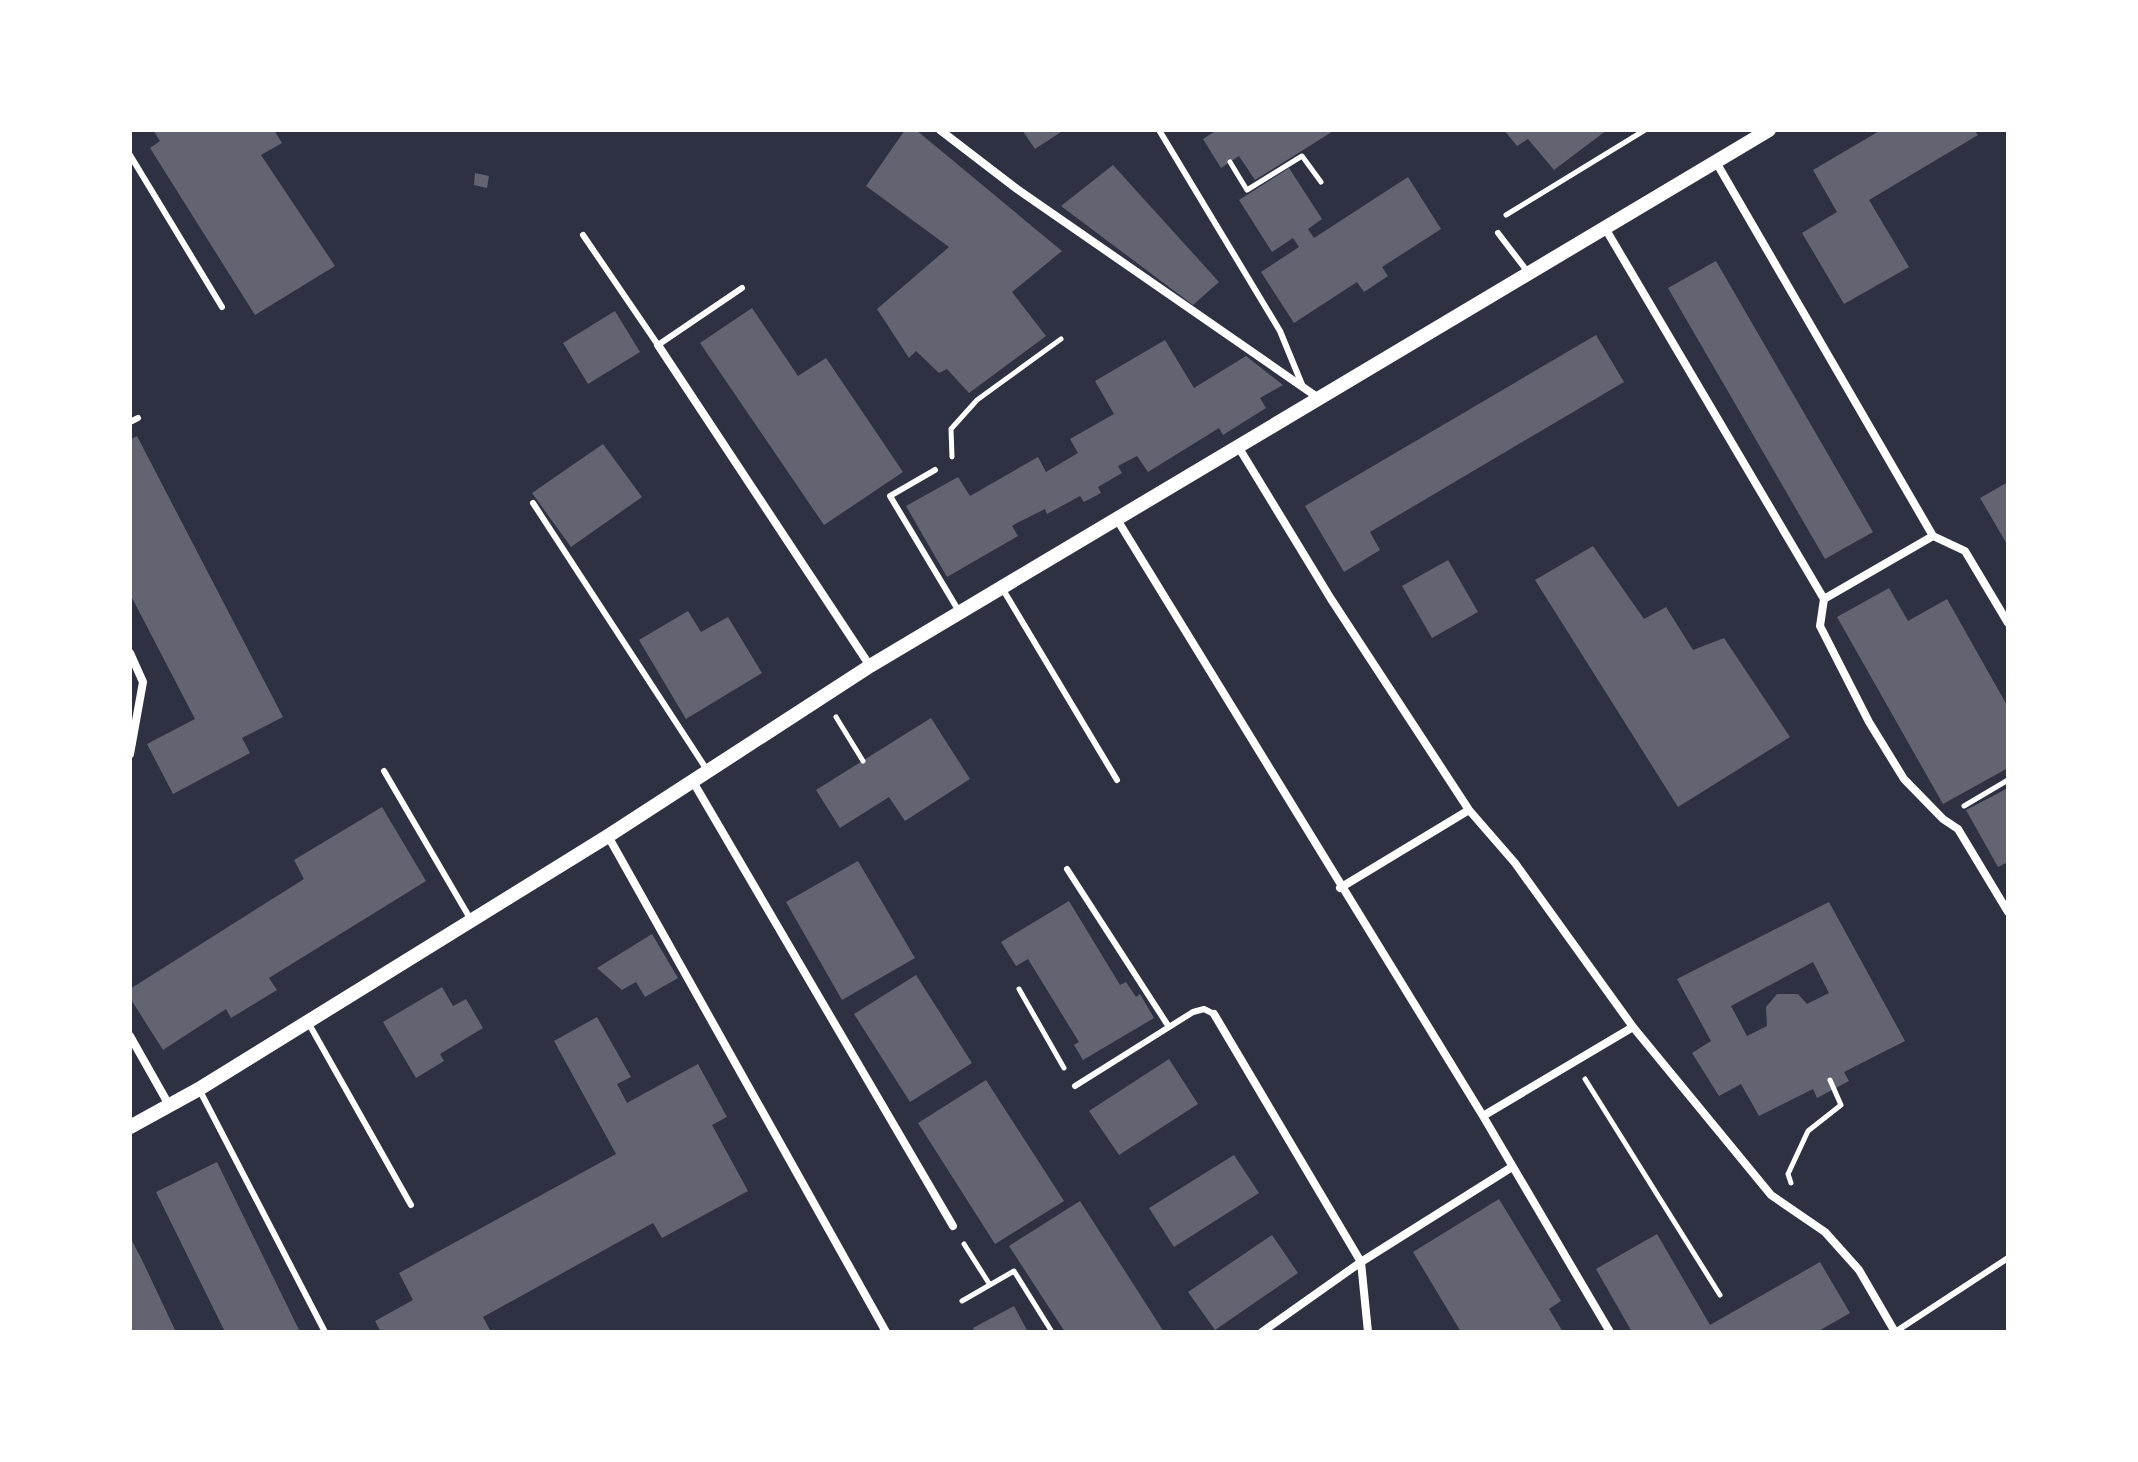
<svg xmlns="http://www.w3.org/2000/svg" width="2138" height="1462" viewBox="0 0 2138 1462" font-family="Barlow,sans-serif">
<rect width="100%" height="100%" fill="#2d3142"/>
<path fill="#626471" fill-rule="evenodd" d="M 153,130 L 274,130 L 282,143 L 261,155 L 335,266 L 255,315 L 150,148 L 160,141 Z
M 905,130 L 916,130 L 1062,251 L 1012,292 L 1046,336 L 969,393 L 947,369 L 939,373 L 916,351 L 909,358 L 877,309 L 949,247 L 866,186 Z
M 1022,130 L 1064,130 L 1035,149 Z
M 1217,130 L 1335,130 L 1255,180 L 1239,156 L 1221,168 L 1203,139 Z
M 1504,130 L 1607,130 L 1554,170 L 1528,139 L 1517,146 Z
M 1881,130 L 1974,130 L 1978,135 L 1869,200 L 1909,267 L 1844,304 L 1802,233 L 1837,212 L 1813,170 Z
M 1113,165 L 1219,282 L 1193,305 L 1061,206 Z
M 1289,168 L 1322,219 L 1308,229 L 1314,238 L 1408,177 L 1441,229 L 1382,267 L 1388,276 L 1364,292 L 1357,282 L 1294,323 L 1261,272 L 1299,247 L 1293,238 L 1272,252 L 1239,200 Z
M 475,173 L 489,176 L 487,188 L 474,185 Z
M 1716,261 L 1873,532 L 1825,559 L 1668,288 Z
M 752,308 L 798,376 L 826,358 L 903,472 L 824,525 L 700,343 Z
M 615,311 L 640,352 L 588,384 L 563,343 Z
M 1596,335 L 1624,382 L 1370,532 L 1380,550 L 1344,572 L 1305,506 Z
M 1165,340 L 1194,388 L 1246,356 L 1283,385 L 1260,398 L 1266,408 L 1223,435 L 1219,428 L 1148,472 L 1137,456 L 1118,466 L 1122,473 L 1098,487 L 1101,493 L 1084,502 L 1080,496 L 1047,514 L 1045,509 L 1017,523 L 1012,526 L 1018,536 L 947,577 L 906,506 L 958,477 L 970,496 L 1038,457 L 1046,472 L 1078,453 L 1070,439 L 1114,414 L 1095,381 Z
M 137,436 L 283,717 L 242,738 L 250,753 L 173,794 L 147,744 L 195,719 L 130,594 L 130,440 Z
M 603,444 L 642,497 L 571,547 L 532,493 Z
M 2008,482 L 2008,546 L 1980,498 Z
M 1593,546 L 1644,619 L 1666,607 L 1693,650 L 1724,638 L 1790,737 L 1678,807 L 1535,580 Z
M 1448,560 L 1478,612 L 1432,638 L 1402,586 Z
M 1889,588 L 1908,621 L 1947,599 L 2008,707 L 2008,768 L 1943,804 L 1837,617 Z
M 688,611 L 701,632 L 728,617 L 762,673 L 686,719 L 639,640 Z
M 931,718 L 970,779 L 905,821 L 889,797 L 840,828 L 816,790 Z
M 2008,788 L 2008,862 L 1998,867 L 1966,810 Z
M 382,807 L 426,881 L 269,978 L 277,990 L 231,1018 L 226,1009 L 163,1050 L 130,998 L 130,989 L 304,879 L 294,860 Z
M 858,861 L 915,958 L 842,1000 L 786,902 Z
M 1069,901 L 1120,985 L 1126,982 L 1136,997 L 1140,994 L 1154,1018 L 1083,1060 L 1074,1045 L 1079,1042 L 1028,959 L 1016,966 L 1001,942 Z
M 1829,902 L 1905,1041 L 1844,1072 L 1849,1081 L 1817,1098 L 1813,1089 L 1759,1116 L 1741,1084 L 1719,1096 L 1692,1053 L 1711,1041 L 1677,979 ZM 1813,962 L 1829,993 L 1807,1004 L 1798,994 L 1777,994 L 1766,1007 L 1767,1026 L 1747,1036 L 1731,1006 Z
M 652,934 L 678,978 L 645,997 L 636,982 L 622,990 L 597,968 Z
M 916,975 L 972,1063 L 910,1102 L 854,1014 Z
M 442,987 L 453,1006 L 466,999 L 483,1028 L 440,1054 L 444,1061 L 416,1078 L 383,1022 Z
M 597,1017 L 631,1077 L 617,1084 L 627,1103 L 698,1064 L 727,1117 L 712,1125 L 748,1191 L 662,1238 L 653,1223 L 483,1317 L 491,1332 L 381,1332 L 375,1321 L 413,1300 L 399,1273 L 616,1154 L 554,1041 Z
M 1169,1059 L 1198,1104 L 1119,1155 L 1089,1111 Z
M 986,1080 L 1064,1201 L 995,1244 L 918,1123 Z
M 1234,1155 L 1259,1193 L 1174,1247 L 1149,1208 Z
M 217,1162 L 300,1332 L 225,1332 L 156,1192 Z
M 1499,1199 L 1561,1301 L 1549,1309 L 1563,1332 L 1461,1332 L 1413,1252 Z
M 1080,1201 L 1164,1332 L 1065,1332 L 1009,1246 Z
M 1657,1234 L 1710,1325 L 1820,1262 L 1850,1313 L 1817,1332 L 1632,1332 L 1596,1269 Z
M 1272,1235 L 1298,1273 L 1215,1330 L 1188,1292 Z
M 130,1237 L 142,1260 L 176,1332 L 130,1332 Z
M 1014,1306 L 1028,1332 L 975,1332 L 973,1328 Z"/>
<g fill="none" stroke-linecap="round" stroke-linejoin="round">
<path stroke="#fff" stroke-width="5" d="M 1230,162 L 1247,190 L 1302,156 L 1321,182
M 1506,215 L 1645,130
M 952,457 L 951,429 L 977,400 L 1061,339
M 836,717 L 863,761
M 1964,806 L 2008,780
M 1019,989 L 1064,1068
M 1585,1079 L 1720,1295
M 1791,1183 L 1788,1174 L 1808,1131 L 1841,1105 L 1830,1080
M 964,1244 L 990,1285
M 962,1301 L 1014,1271 L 1052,1332"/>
<path stroke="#fff" stroke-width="6" d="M 1159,130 L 1280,331 L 1303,387
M 130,155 L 222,307
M 1498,233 L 1527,271
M 583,235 L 658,345 L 742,288
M 130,422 L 138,418
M 935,470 L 890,496 L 960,613
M 533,503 L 707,770
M 1002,588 L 1117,780
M 384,771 L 471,920
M 1067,869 L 1169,1027
M 309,1024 L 411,1205
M 1075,1086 L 1193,1012 L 1204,1009 L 1214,1014
M 199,1089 L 325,1332
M 1895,1332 L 2008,1258"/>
<path stroke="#fff" stroke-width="8" d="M 940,130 L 1017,189 L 1320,399
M 1716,162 L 1933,536 L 1965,551 L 2008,623
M 1605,228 L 1824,599 L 1820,626 L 1869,722 L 1904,779 L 1943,819 L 1958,829 L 2008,912
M 658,345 L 870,666
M 1239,448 L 1331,599 L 1469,810 L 1515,863 L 1633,1027 L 1771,1195 L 1825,1232 L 1859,1270 L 1895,1332
M 1118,521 L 1483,1116 L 1610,1332
M 1824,599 L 1933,536
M 130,653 L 143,682 L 130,754
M 692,780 L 953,1226
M 608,836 L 886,1332
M 1340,888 L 1469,810
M 1214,1014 L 1361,1262 L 1368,1332
M 130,1036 L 169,1105
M 1483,1116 L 1633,1027
M 1262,1332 L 1361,1262 L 1512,1167"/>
<path stroke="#fff" stroke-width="14" d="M 130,1127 L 199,1089 L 608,836 L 870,666 L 1769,130"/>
</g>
<rect width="2138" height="1462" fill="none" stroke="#ffffff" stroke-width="264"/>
</svg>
